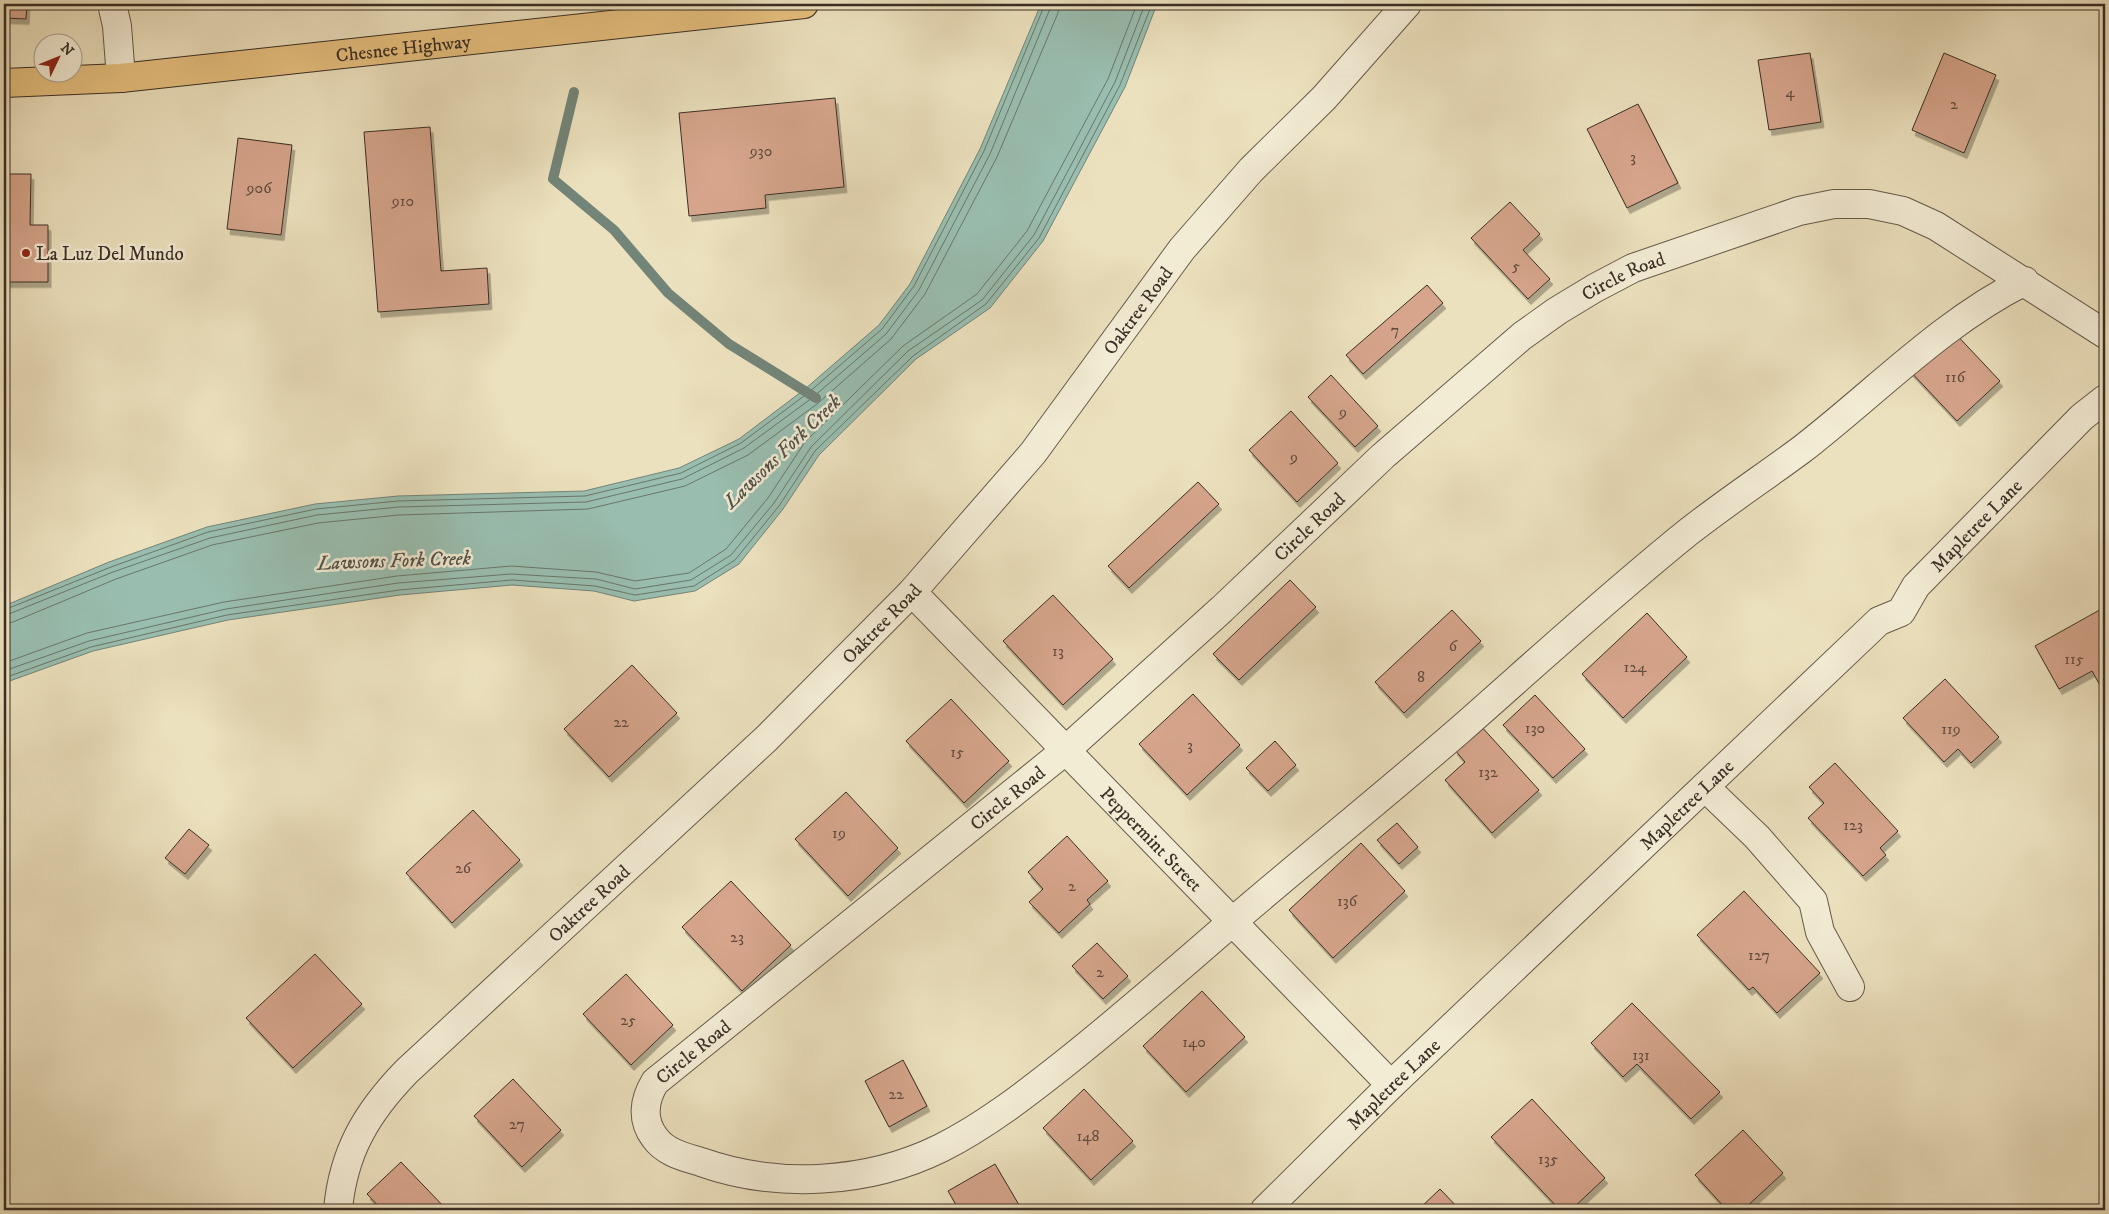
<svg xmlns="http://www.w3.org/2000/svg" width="2109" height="1214" viewBox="0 0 2109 1214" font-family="'IM FELL DW Pica',serif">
<defs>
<filter id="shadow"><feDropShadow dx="3" dy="5.5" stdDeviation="0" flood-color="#0004"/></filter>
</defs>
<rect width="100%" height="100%" fill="#ece1be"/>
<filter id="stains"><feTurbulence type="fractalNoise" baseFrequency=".004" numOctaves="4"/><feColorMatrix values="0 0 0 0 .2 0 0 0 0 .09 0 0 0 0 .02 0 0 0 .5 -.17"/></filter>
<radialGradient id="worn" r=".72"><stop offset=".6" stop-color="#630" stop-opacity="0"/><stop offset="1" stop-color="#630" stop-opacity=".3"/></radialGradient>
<path fill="#99beb0" stroke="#738478" d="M 1041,4 L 1157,4 L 1125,87 L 1043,241 L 990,308 L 916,359 L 819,455 L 783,509 L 739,564 L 695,591 L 634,601 L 594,591 L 512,585 L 400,595 L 228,620 L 93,651 L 4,683 L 4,606 L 109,562 L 207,527 L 315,504 L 398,496 L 584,491 L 679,468 L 739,439 L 805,389 L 879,325 L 910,284 L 980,149 Z"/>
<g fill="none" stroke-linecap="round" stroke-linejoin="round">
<path stroke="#6a766a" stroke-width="1" d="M 4,610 L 111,567 L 208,532 L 316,509 L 398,501 L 585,496 L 681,473 L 741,443 L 808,393 L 882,329 L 914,286 L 984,151 L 1045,4
M 4,616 L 113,572 L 210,538 L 317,515 L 399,507 L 586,502 L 682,479 L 744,448 L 812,398 L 886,334 L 919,290 L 990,154 L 1052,4
M 4,624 L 13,622 L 116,579 L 212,545 L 318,523 L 399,515 L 588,509 L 685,486 L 748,455 L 817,404 L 891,339 L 925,294 L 997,157 L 1058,13 L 1059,4
M 4,663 L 87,633 L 224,602 L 397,576 L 511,566 L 596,572 L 635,581 L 689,573 L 726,549 L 768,498 L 805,442 L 903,346 L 977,294 L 1027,231 L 1108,79 L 1137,4
M 4,671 L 89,641 L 226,609 L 398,583 L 511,574 L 596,579 L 635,589 L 691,580 L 731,555 L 774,503 L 811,447 L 908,351 L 982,300 L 1034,235 L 1115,82 L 1145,4
M 4,678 L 91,647 L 227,615 L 399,590 L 512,580 L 595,586 L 635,595 L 694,586 L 735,560 L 779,506 L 815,451 L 913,356 L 986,304 L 1039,238 L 1120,85 L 1152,4"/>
<path stroke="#738478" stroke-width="10" d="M 574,92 L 553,179 L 614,230 L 668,293 L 729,344 L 816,398"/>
</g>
<path fill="#d6a58c" stroke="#3a2e25" filter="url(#shadow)" d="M 4,4 L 27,4 L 26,19 L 4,18 Z
M 1810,53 L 1821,122 L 1769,130 L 1758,60 Z
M 1944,53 L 1996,75 L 1964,153 L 1912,130 Z
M 835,98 L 844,187 L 765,195 L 766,208 L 689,216 L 679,113 Z
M 1638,104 L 1678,183 L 1627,208 L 1587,129 Z
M 430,127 L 441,271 L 487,268 L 489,304 L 378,312 L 364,132 Z
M 238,138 L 292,145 L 281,235 L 227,229 Z
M 4,174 L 31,174 L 30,225 L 48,225 L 48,282 L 4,282 Z
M 1510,202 L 1540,234 L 1523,250 L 1550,279 L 1528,299 L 1471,238 Z
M 1427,285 L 1443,303 L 1363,374 L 1346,355 Z
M 1952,330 L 2000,381 L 1957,421 L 1909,370 Z
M 1331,375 L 1378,426 L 1355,447 L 1308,397 Z
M 1291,411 L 1338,463 L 1297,502 L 1249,450 Z
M 1198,482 L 1219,504 L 1129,588 L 1108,566 Z
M 1290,580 L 1316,607 L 1239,680 L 1213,654 Z
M 1053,595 L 1113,659 L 1063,705 L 1003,641 Z
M 2105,607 L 2105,694 L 2092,671 L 2059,689 L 2035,646 Z
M 1452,610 L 1481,641 L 1404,713 L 1375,682 Z
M 1647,613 L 1687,657 L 1623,718 L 1582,674 Z
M 632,665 L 677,713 L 609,777 L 564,729 Z
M 1945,679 L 1999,737 L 1971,763 L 1958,749 L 1944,762 L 1903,718 Z
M 1193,694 L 1240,745 L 1187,795 L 1139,744 Z
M 1535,695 L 1585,749 L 1553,778 L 1503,725 Z
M 951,699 L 1009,761 L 964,803 L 906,741 Z
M 1480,725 L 1539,790 L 1492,833 L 1445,780 L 1465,762 L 1454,749 Z
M 1275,741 L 1296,765 L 1268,791 L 1246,768 Z
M 1835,763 L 1898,831 L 1880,848 L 1886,855 L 1863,876 L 1808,818 L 1824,803 L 1809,787 Z
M 846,792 L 898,848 L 848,896 L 795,839 Z
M 473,810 L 520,860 L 452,923 L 406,873 Z
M 1397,823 L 1418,847 L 1399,864 L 1377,840 Z
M 189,829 L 209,845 L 185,874 L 165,858 Z
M 1067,836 L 1108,881 L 1087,900 L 1090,904 L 1059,933 L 1029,902 L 1043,889 L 1028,872 Z
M 1361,843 L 1405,891 L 1333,958 L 1289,910 Z
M 731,881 L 791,945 L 742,991 L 682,927 Z
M 1744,891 L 1820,973 L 1777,1013 L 1753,987 L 1749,990 L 1697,935 Z
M 1097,943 L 1128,976 L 1103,999 L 1072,966 Z
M 315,954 L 362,1004 L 293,1068 L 246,1018 Z
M 626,974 L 673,1025 L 631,1065 L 583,1014 Z
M 1202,991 L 1245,1037 L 1186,1092 L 1143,1046 Z
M 1632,1003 L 1720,1092 L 1691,1119 L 1637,1064 L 1623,1077 L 1591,1043 Z
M 903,1060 L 927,1106 L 889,1127 L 865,1081 Z
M 513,1079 L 561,1130 L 522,1167 L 474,1116 Z
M 1084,1089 L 1133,1141 L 1091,1180 L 1043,1128 Z
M 1532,1099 L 1605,1178 L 1571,1210 L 1560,1210 L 1491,1137 Z
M 1743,1130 L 1783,1173 L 1743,1210 L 1727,1210 L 1695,1175 Z
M 401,1162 L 447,1210 L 382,1210 L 367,1194 Z
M 995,1164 L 1022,1210 L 959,1210 L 948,1191 Z
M 1440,1189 L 1460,1210 L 1418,1210 Z"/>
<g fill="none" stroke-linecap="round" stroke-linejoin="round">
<defs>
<g id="minor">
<path d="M 112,4 L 117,26 L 121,78"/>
<path id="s1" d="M 2025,281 C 1941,323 1875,393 1801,450 C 1763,478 1724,504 1687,533 C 1609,596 1536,663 1461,729 C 1386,794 1308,857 1232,922 C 1177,970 1122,1018 1064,1064 C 1026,1094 985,1126 941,1148 C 868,1184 777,1189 701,1162 C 685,1157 666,1153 655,1138 C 641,1120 644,1100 655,1082 L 1066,750 L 1222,609 L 1383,456 L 1522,336 L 1557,311 L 1595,288 L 1633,268 L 1799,211 L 1834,204 L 1869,204 L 1903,211 L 1936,226 L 2105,334"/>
<path id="s2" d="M 912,592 L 1391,1085"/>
<path d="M 1705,787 L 1757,837 L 1813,901 L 1820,932 L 1850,987"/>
<path id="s3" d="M 338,1210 C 343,1152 367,1112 407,1071 L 767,738 L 912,592 L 1033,453 L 1182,249 L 1251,170 L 1324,98 L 1407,4"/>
<path id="s4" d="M 1265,1210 L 1391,1085 L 1879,621 L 1901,612 L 1916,586 L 2082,417 L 2105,399"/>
</g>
<g id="major">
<path id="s5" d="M 4,83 L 121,78 L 804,4"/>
</g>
</defs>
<use href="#minor" stroke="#665b4b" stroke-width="30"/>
<use href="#major" stroke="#3a2e25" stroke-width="30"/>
<use href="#minor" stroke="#f3ecd5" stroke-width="28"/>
<use href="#major" stroke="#e6c07f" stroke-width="28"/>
</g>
<circle fill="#8f2418" stroke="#f3ecd5" stroke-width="2" cx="26" cy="253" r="5"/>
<g text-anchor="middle" stroke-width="5" stroke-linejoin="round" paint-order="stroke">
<g font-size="16" fill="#614c3f">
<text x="1790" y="97">4</text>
<text x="1954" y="109">2</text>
<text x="761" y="156">930</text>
<text x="1633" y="162">3</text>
<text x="259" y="193">906</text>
<text x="403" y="206">910</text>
<text x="1516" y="271">5</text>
<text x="1395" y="335">7</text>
<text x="1955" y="382">116</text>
<text x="1343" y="417">9</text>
<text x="1294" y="462">9</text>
<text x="1453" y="651">6</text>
<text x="1058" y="656">13</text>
<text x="2074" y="664">115</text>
<text x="1635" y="672">124</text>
<text x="1421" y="682">8</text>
<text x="621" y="727">22</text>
<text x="1535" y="733">130</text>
<text x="1951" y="734">119</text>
<text x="1190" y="750">3</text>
<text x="957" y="757">15</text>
<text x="1488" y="777">132</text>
<text x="1853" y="830">123</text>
<text x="839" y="838">19</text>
<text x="463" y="873">26</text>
<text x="1072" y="891">2</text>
<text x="1347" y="906">136</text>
<text x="737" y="942">23</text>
<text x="1759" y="960">127</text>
<text x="1100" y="977">2</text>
<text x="628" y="1025">25</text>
<text x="1194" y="1047">140</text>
<text x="1641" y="1060">131</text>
<text x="896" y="1099">22</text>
<text x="517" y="1129">27</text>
<text x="1088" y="1141">148</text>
<text x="1548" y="1164">135</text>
</g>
<g font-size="19" fill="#3a2e25" stroke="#f3ecd5">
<text dy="7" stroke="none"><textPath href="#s5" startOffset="401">Chesnee Highway</textPath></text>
<text dy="7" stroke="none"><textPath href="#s1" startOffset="3012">Circle Road</textPath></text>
<text dy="7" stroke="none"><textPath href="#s3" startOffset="1216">Oaktree Road</textPath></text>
<text dy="7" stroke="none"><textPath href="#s4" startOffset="990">Mapletree Lane</textPath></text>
<text dy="7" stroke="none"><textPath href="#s1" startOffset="2608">Circle Road</textPath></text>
<text dy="7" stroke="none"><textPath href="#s3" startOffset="811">Oaktree Road</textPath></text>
<text dy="7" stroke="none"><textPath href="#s1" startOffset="2202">Circle Road</textPath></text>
<text dy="7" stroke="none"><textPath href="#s4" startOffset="585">Mapletree Lane</textPath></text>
<text dy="7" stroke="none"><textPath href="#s2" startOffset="344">Peppermint Street</textPath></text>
<text dy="7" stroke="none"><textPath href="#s3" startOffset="406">Oaktree Road</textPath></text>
<text dy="7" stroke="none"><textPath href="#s1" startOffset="1798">Circle Road</textPath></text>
<text dy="7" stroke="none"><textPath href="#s4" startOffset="180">Mapletree Lane</textPath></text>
</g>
<g font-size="19" fill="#3a2e25" stroke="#f3ecd5" text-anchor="start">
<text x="36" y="260">La Luz Del Mundo</text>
</g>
<g font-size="20" font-style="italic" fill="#525248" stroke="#f3ecd5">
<text transform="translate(782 451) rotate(-44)" y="7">Lawsons Fork Creek</text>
<text transform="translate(394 560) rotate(-2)" y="7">Lawsons Fork Creek</text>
</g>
</g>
<rect width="2109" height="1214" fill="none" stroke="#ece1be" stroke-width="20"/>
<rect x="5" y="5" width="2099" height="1204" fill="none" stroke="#3a2e25" stroke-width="2.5"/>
<rect x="10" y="10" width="2089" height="1194" fill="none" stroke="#3a2e25"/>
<g transform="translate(58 58) rotate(47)"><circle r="24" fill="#f3ecd5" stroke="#a9a08f"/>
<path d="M0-4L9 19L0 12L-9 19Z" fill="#8f2418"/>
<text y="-8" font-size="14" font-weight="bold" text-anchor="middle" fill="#3a2e25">N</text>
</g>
<rect width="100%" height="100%" filter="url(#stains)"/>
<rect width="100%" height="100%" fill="url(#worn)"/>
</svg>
